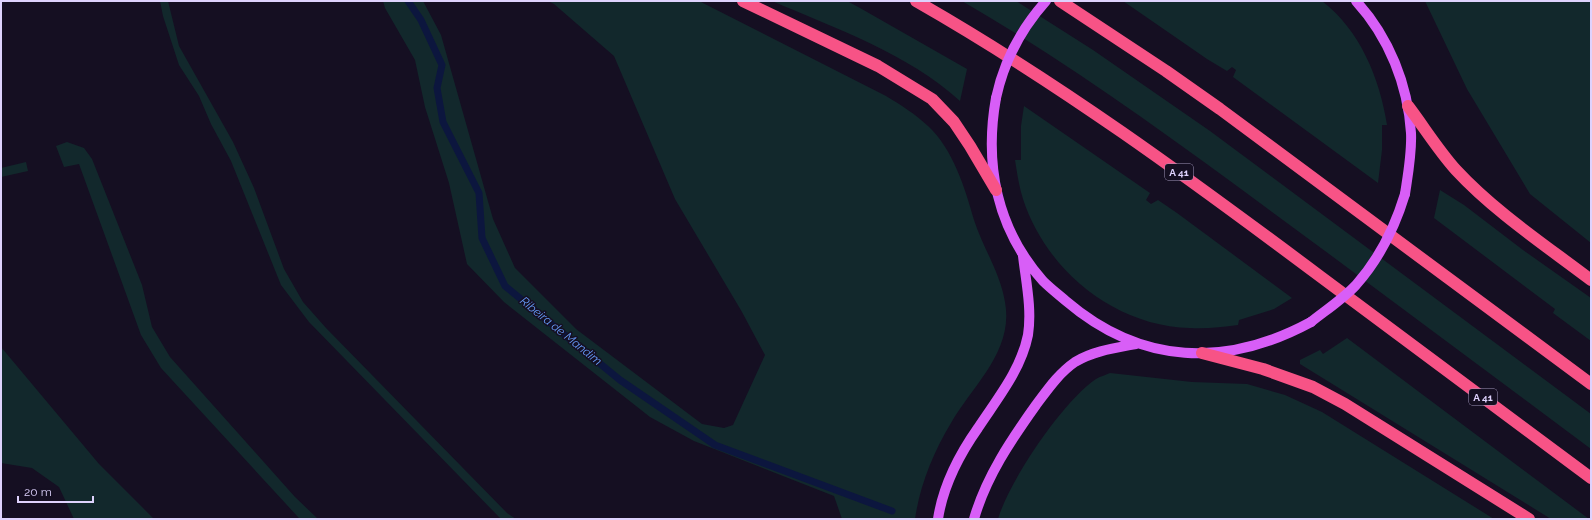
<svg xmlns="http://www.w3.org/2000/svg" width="1592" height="520" viewBox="0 0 1592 520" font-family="Raleway,sans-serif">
<rect width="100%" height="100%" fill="#150f22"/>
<path fill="#12282c" d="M 160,1 L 168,1 L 179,46 L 233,142 L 254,188 L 284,269 L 303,302 L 326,328 L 507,513 L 516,519 L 501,519 L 498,516 L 309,322 L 281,285 L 231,161 L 211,124 L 199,96 L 179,65 L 163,16 Z
M 383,1 L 423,1 L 441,35 L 493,219 L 515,268 L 576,329 L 702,424 L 724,428 L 733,425 L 765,355 L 742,312 L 675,199 L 614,56 L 554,4 L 548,1 L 699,1 L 886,96 C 901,105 915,114 928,126 C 953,149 965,188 974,220 C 983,248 1000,272 1005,302 C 1014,351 973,385 951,423 C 933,453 920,485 915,519 L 842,519 L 834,496 L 694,441 L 650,417 L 504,302 L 467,264 L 449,183 L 425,107 L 415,60 L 385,8 Z
M 772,1 L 847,1 L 860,8 L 967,69 L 960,101 C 907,53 837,29 772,1 Z
M 962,1 L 1016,1 L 1093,50 L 1210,131 L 1591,414 L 1591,449 C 1482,368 1373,286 1264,206 C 1166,134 1067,62 962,1 Z
M 1123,1 L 1322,1 C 1360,30 1380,79 1387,125 L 1382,125 L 1382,150 L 1378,183 L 1233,77 L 1236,70 L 1232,67 L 1227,71 L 1207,59 Z
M 1425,1 L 1591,1 L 1591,243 L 1530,194 L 1467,89 Z
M 1024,106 L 1150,193 L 1146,200 L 1151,204 L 1158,200 L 1177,213 L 1292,298 L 1274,309 L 1239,320 L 1238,325 C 1222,327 1206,329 1190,328 C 1114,326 1046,270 1023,199 C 1019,186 1017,173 1015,160 L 1021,160 L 1021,126 Z
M 67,142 L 84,148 L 92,159 L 142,285 L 152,327 L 170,357 L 295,497 L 318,519 L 300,519 L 298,517 L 161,368 L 141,335 L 79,164 L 64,167 L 56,146 Z
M 26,162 L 28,171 L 1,177 L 1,168 Z
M 1440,190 L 1464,205 L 1523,250 L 1591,298 L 1591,341 L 1553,313 L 1555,309 L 1434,218 Z
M 1347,338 L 1589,519 L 1551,519 L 1300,364 L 1300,360 L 1320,350 L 1323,354 Z
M 1,347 L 99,464 L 154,519 L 74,519 L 59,487 L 32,468 L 1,463 Z
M 1110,373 L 1192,382 L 1247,384 L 1285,395 L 1322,412 L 1494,519 L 998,519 C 1009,481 1063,401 1096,379 C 1101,376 1106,375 1110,373 Z"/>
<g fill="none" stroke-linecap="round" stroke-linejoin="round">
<path stroke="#0c163e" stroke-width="7" d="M 408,1 L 421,20 L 442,65 L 437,88 L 443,122 L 479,193 L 482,238 L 505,286 L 620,380 L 715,445 L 892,511"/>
<path stroke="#d85ef7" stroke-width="10" d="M 1356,1 C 1389,37 1408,85 1411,133 C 1412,153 1408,174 1405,194
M 996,98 C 984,165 997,229 1043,281 C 1050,288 1059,295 1066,301 C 1141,365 1226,368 1311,322
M 938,519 C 943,486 959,455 978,428 C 997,399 1021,370 1028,335 C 1032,309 1026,282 1023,256
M 974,519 C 986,477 1011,440 1036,405 C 1048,389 1059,373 1075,362 C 1093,351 1115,348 1136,344"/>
<path stroke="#f75386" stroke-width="12" d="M 743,1 L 878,66 L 932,99 L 954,122 L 970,146 L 996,190
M 916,1 C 1058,82 1190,179 1321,277 C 1411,344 1501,411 1591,478
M 1060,1 L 1166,71 L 1220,109 L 1591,384
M 1408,106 C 1424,127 1438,150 1456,170 C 1495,212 1545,245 1591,280
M 1202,353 L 1263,369 L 1313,387 L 1345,404 L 1529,519"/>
<path stroke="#d85ef7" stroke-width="10" d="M 996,98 C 1004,61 1021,29 1046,1
M 1311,322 C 1326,310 1343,299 1356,285 C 1379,259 1395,227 1405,194"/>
</g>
<g text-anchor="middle" stroke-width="3" stroke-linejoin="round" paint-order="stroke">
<g fill="#150f22" stroke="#a298bb" stroke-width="1">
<rect x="1165" y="164" width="28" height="16" rx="3"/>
<rect x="1469" y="389" width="28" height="16" rx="3"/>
</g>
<g font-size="10" font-weight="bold" fill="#ded2fd">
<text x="1179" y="176">A 41</text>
<text x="1483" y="401">A 41</text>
</g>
<g font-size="12" font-style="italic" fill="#659bf8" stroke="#150f22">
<text transform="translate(561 331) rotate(39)" y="4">Ribeira de Mandim</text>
</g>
</g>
<rect width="1592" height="520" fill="none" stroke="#ded2fd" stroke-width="4"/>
<path d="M18 496v6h75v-6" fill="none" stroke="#ded2fd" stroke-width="2"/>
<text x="24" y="496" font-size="12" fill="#ded2fd" stroke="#150f22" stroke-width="3" paint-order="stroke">20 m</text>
</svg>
